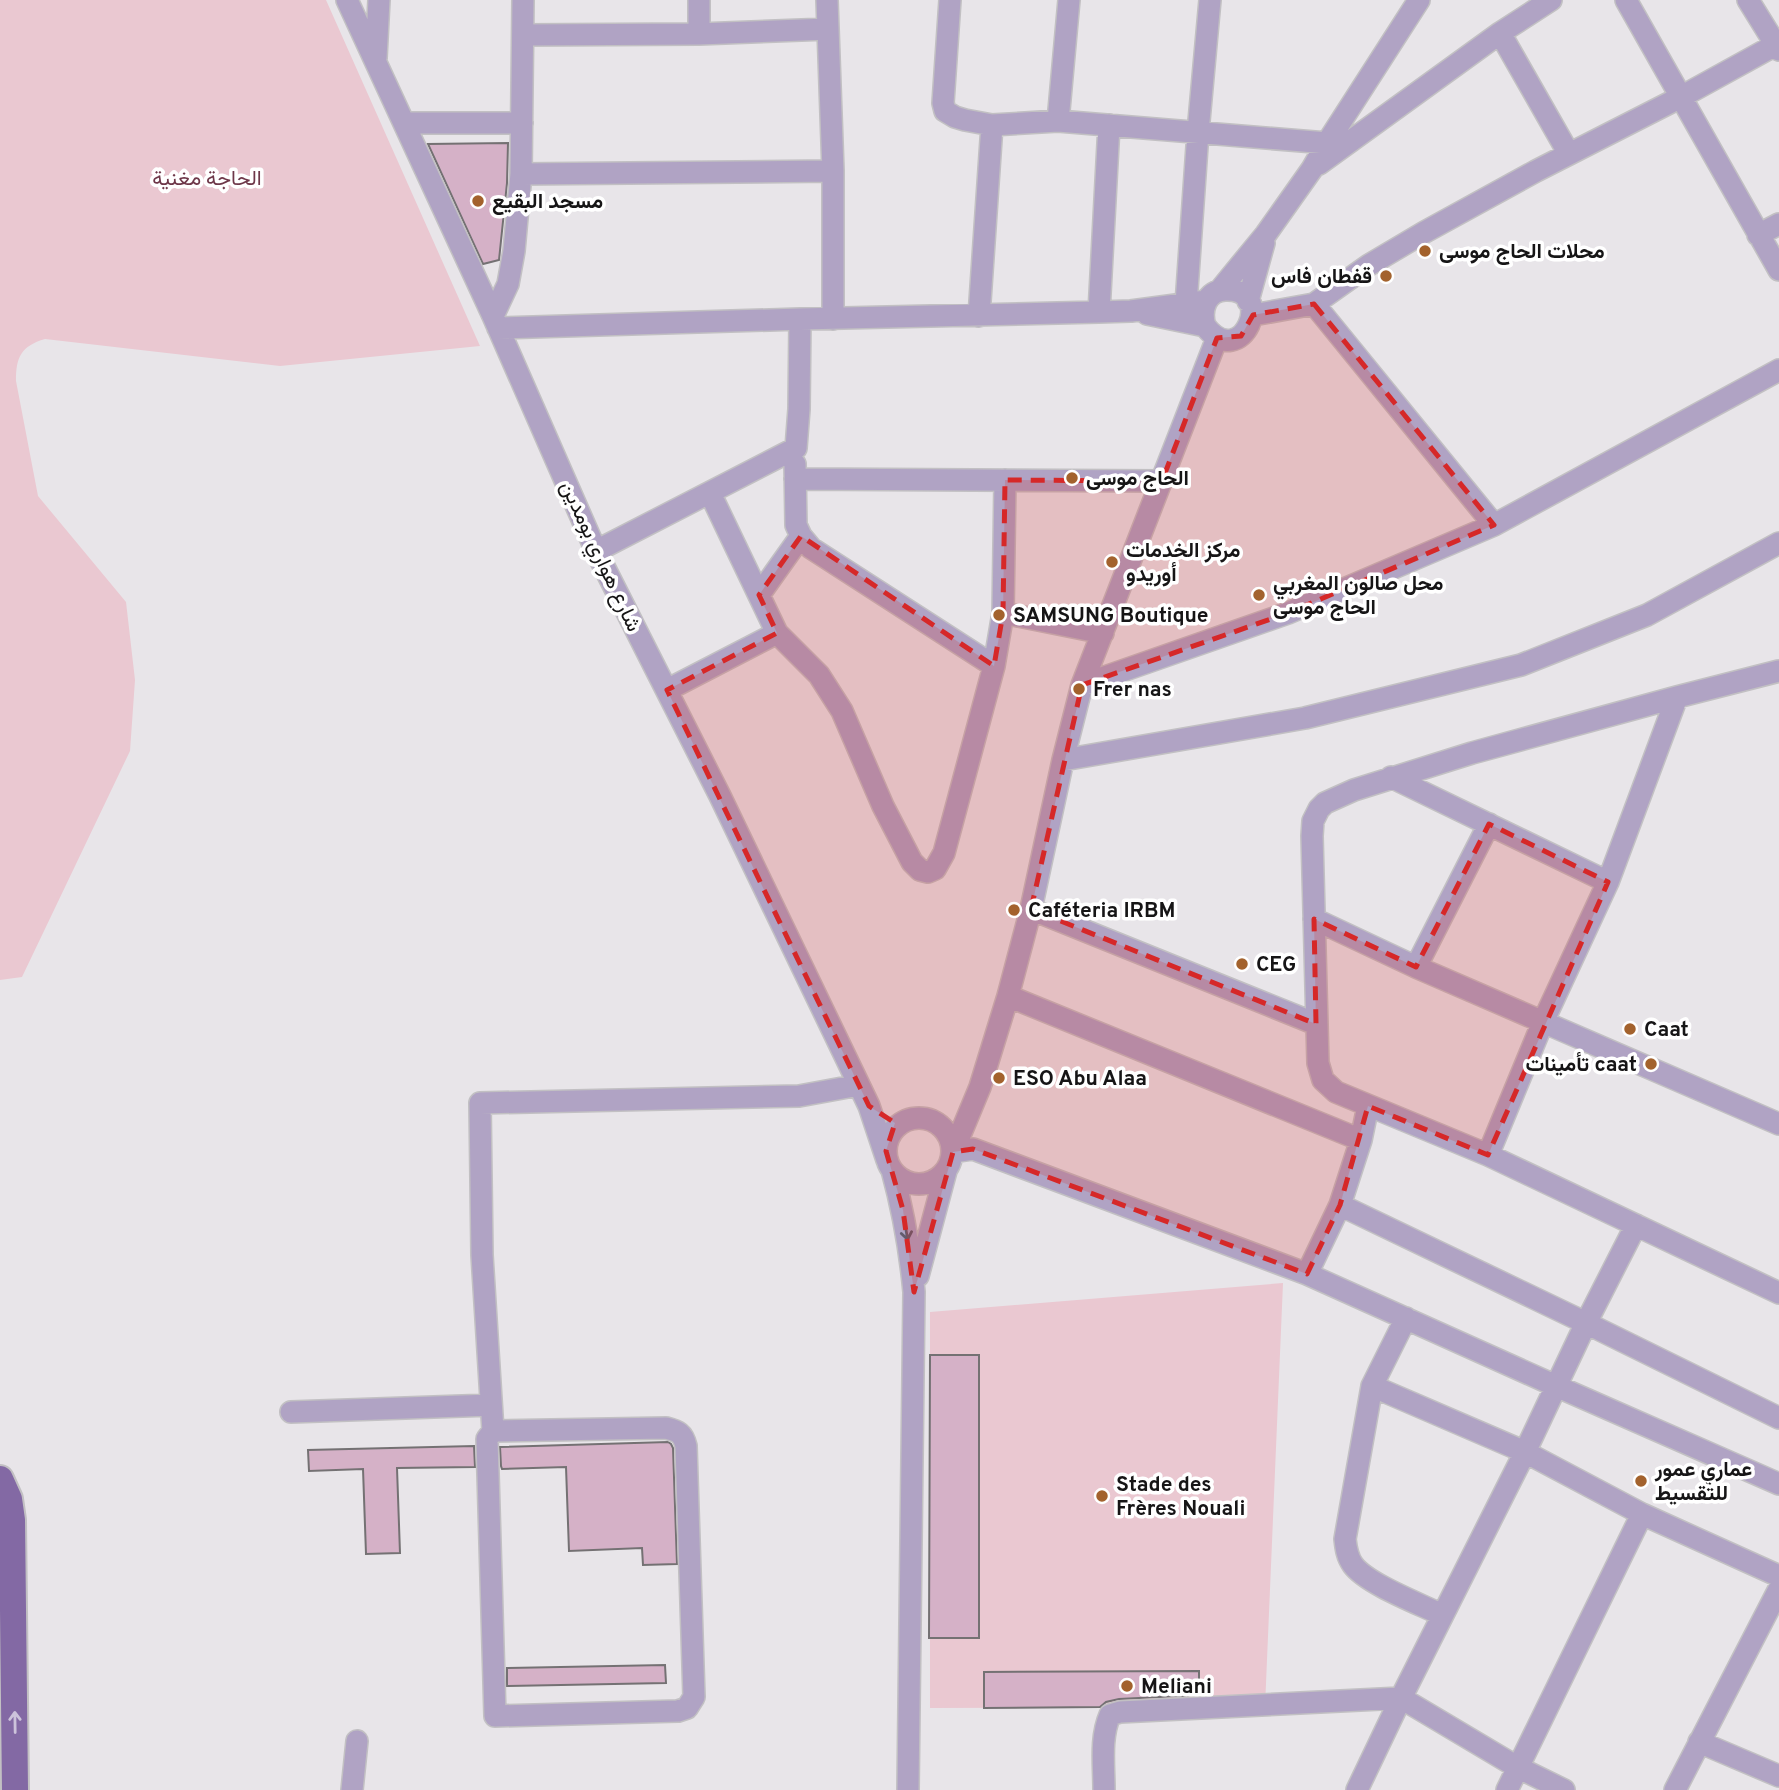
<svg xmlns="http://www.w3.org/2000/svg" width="1779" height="1790" viewBox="0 0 1779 1790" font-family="Overpass,Vazirmatn,sans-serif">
<rect width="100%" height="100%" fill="#e8e5e9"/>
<path fill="#eac8d1" d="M 0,0 L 326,0 L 480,346 L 280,366 L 45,339 C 21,346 16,357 16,381 L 38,496 L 126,602 L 135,680 L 130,751 L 22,977 L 0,980 Z
M 1283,1283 L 1265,1707 L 930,1708 L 930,1312 Z"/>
<path fill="#d5b1c7" stroke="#747173" stroke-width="2" d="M 508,143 L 507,183 L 499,260 L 483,264 L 428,144 Z
M 930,1355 L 979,1355 L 979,1638 L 929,1638 Z
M 668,1442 L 671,1444 L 673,1448 L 677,1564 L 643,1565 L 642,1548 L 569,1551 L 566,1467 L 502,1469 L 501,1466 L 500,1447 Z
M 474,1446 L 475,1467 L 397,1468 L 400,1553 L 366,1554 L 363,1469 L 309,1471 L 308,1450 Z
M 665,1665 L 666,1683 L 507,1686 L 507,1668 Z
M 1199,1671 L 1199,1695 L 1119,1699 L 1106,1702 L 1100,1707 L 984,1708 L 984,1672 Z"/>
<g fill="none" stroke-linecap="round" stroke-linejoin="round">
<defs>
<path id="minor" d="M 347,0 L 493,316 L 596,551 L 720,796 L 859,1085 L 869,1106 L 887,1160
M 699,0 L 699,34
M 827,0 L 833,171 L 833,319
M 950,0 L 943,103 L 945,111 L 955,117 L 965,120 L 992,125 L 1058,121 L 1327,143
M 1626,0 L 1779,270
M 1748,0 L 1779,50
M 1500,33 L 1569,154
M 523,35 L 699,34 L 828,29
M 376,58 L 379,0
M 1058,121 L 1069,0
M 404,123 L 522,123
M 1319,164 L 1500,33 L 1551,0
M 521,174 L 833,171
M 1758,235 L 1779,224
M 1220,290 L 1266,234 L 1312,169 L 1327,143 L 1419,0
M 1248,301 L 1264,243
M 1186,304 L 1198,132 L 1210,0
M 1314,304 L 1494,525
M 1099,312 L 1109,125
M 1147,314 L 1205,326 C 1242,374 1278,287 1225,290 C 1206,291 1200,310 1205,326
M 1253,315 L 1314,304 L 1369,265 L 1423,233 L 1536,171 L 1681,97 L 1779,43
M 493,316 L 508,284 L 514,251 L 521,174 L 523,0
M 979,316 L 992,125
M 498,328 L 800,319 L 1099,312 L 1131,311 L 1206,301
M 795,464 L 796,525 L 801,536 L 811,548 L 994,666
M 795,479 L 1162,481
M 710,493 L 777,633 L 819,675 L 842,711 L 883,806 L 912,862 L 920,870 L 928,872 L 935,869 L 944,853 L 994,666 L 1003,613 L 1005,480
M 596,551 L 796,448 L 799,409 L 800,319
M 759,595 L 801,536
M 1003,613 L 1103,633
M 1779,671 L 1677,697 L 1472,753 L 1354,790 L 1325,803 L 1319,809 L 1313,821 L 1312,836 L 1318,1063 L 1323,1080 L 1336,1092 L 1488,1155 L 1779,1293
M 1082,685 L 1288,613 L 1494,525 L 1779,370
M 667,690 L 777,633
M 1063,760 L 1305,718 L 1521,665 L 1647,615 L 1779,543
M 1391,777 L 1608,882
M 1031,909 L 1316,1024
M 1314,919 L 1416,967 L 1779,1124
M 1416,967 L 1489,824
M 1008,996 L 1361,1140
M 1368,1106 L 1361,1140 L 1340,1205 L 1307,1274 L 1556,1386 L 1779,1484
M886 1151a33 33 0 1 1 66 0a33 33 0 1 1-66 0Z
M 953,1152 L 980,1087 L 1008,996 L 1031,909 L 1063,760 L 1082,685 L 1217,338
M 953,1152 L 973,1149 L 1307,1274
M 1488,1155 L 1543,1022 L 1608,882 L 1677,697
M 892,1170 C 903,1210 910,1250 914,1292 L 908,1790
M 1340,1205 L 1586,1323 L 1779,1418
M 918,1276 L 946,1171
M 1406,1318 L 1372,1386 L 1345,1539 C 1346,1548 1347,1557 1353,1565 C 1367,1584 1420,1604 1442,1615
M 1372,1386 L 1525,1452 L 1642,1514 L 1779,1576
M 291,1412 L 491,1405
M 493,1431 L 666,1428 C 678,1431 683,1433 686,1446 L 694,1697 L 687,1708 L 678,1711 L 495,1716 L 487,1439 L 493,1431 L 482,1255 L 480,1103 L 799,1096 L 859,1085
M 1699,1742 L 1779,1776
M 352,1790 L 357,1741
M 1104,1790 C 1104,1765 1100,1738 1110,1715 L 1120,1712 L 1401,1698 L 1517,1767 L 1564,1790
M 1357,1790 L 1401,1698 L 1525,1452 L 1586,1323 L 1636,1225
M 1507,1790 L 1642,1514
M 1675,1790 L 1779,1589"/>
<path id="major" d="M 0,1479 L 9,1499 L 12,1520 L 15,1790"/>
</defs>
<use href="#minor" stroke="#c2c0c3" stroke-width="24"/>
<use href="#major" stroke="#c2c0c3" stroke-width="30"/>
<use href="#minor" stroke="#b0a3c4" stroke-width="21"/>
<use href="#major" stroke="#8369a4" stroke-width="26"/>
</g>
<defs><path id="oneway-shaft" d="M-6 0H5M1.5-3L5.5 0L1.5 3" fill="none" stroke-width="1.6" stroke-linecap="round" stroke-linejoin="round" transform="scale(1.75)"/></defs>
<use stroke="#635c6d" href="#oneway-shaft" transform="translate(906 1230) rotate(80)"/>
<use stroke="#cdc3db" href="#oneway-shaft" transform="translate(15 1722) rotate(-91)"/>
<path fill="#d62828" fill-opacity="0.2" stroke="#d62828" stroke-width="5" stroke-dasharray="14 9" stroke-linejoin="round" d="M 1314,304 L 1494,525 L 1288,613 L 1082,685 L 1031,909 L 1316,1024 L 1314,919 L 1416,967 L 1489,824 L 1608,882 L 1488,1155 L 1368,1106 L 1340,1205 L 1307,1274 L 973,1149 L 953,1152 L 914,1292 L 903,1210 L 886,1151 L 895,1123 L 869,1106 L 667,690 L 777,633 L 759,595 L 801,536 L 994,666 L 1003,613 L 1005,480 L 1162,481 L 1217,338 L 1241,336 L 1253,315 Z"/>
<g fill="#a3622d" stroke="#fff" stroke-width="2.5">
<circle cx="478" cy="201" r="7"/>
<circle cx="1425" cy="251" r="7"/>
<circle cx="1386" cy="276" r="7"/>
<circle cx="1072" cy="478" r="7"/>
<circle cx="1112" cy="562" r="7"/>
<circle cx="1259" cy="595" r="7"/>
<circle cx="999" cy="615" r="7"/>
<circle cx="1079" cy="689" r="7"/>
<circle cx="1014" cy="910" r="7"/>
<circle cx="1242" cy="964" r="7"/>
<circle cx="1630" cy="1029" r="7"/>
<circle cx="1651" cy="1064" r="7"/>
<circle cx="999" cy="1078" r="7"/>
<circle cx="1641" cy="1481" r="7"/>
<circle cx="1102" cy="1496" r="7"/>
<circle cx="1127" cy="1686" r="7"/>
</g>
<g text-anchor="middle" stroke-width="7" stroke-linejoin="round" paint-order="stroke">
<g font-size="21" fill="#6e3749" stroke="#fff">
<text x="207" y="185">الحاجة مغنية</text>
</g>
<g font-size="21" font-weight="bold" fill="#161516" stroke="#fff" text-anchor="start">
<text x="492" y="208">مسجد البقيع</text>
<text x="1439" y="258">محلات الحاج موسى</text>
<text x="1372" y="283" text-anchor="end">قفطان فاس</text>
<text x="1086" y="485">الحاج موسى</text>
<text x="1126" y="557">مركز الخدمات<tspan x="1126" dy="24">أوريدو</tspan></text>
<text x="1273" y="590">محل صالون المغربي<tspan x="1273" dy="24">الحاج موسى</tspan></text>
<text x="1013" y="622">SAMSUNG Boutique</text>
<text x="1093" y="696">Frer nas</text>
<text x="1028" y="917">Caféteria IRBM</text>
<text x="1256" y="971">CEG</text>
<text x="1644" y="1036">Caat</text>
<text x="1637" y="1071" text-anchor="end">تأمينات caat</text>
<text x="1013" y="1085">ESO Abu Alaa</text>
<text x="1655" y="1476">عماري عمور<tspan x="1655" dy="24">للتقسيط</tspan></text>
<text x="1116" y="1491">Stade des<tspan x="1116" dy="24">Frères Nouali</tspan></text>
<text x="1141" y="1693">Meliani</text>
</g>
<g font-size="21" fill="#161516" stroke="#fff">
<text transform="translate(601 556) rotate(65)" y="7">شارع هواري بومدين</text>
</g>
</g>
</svg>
